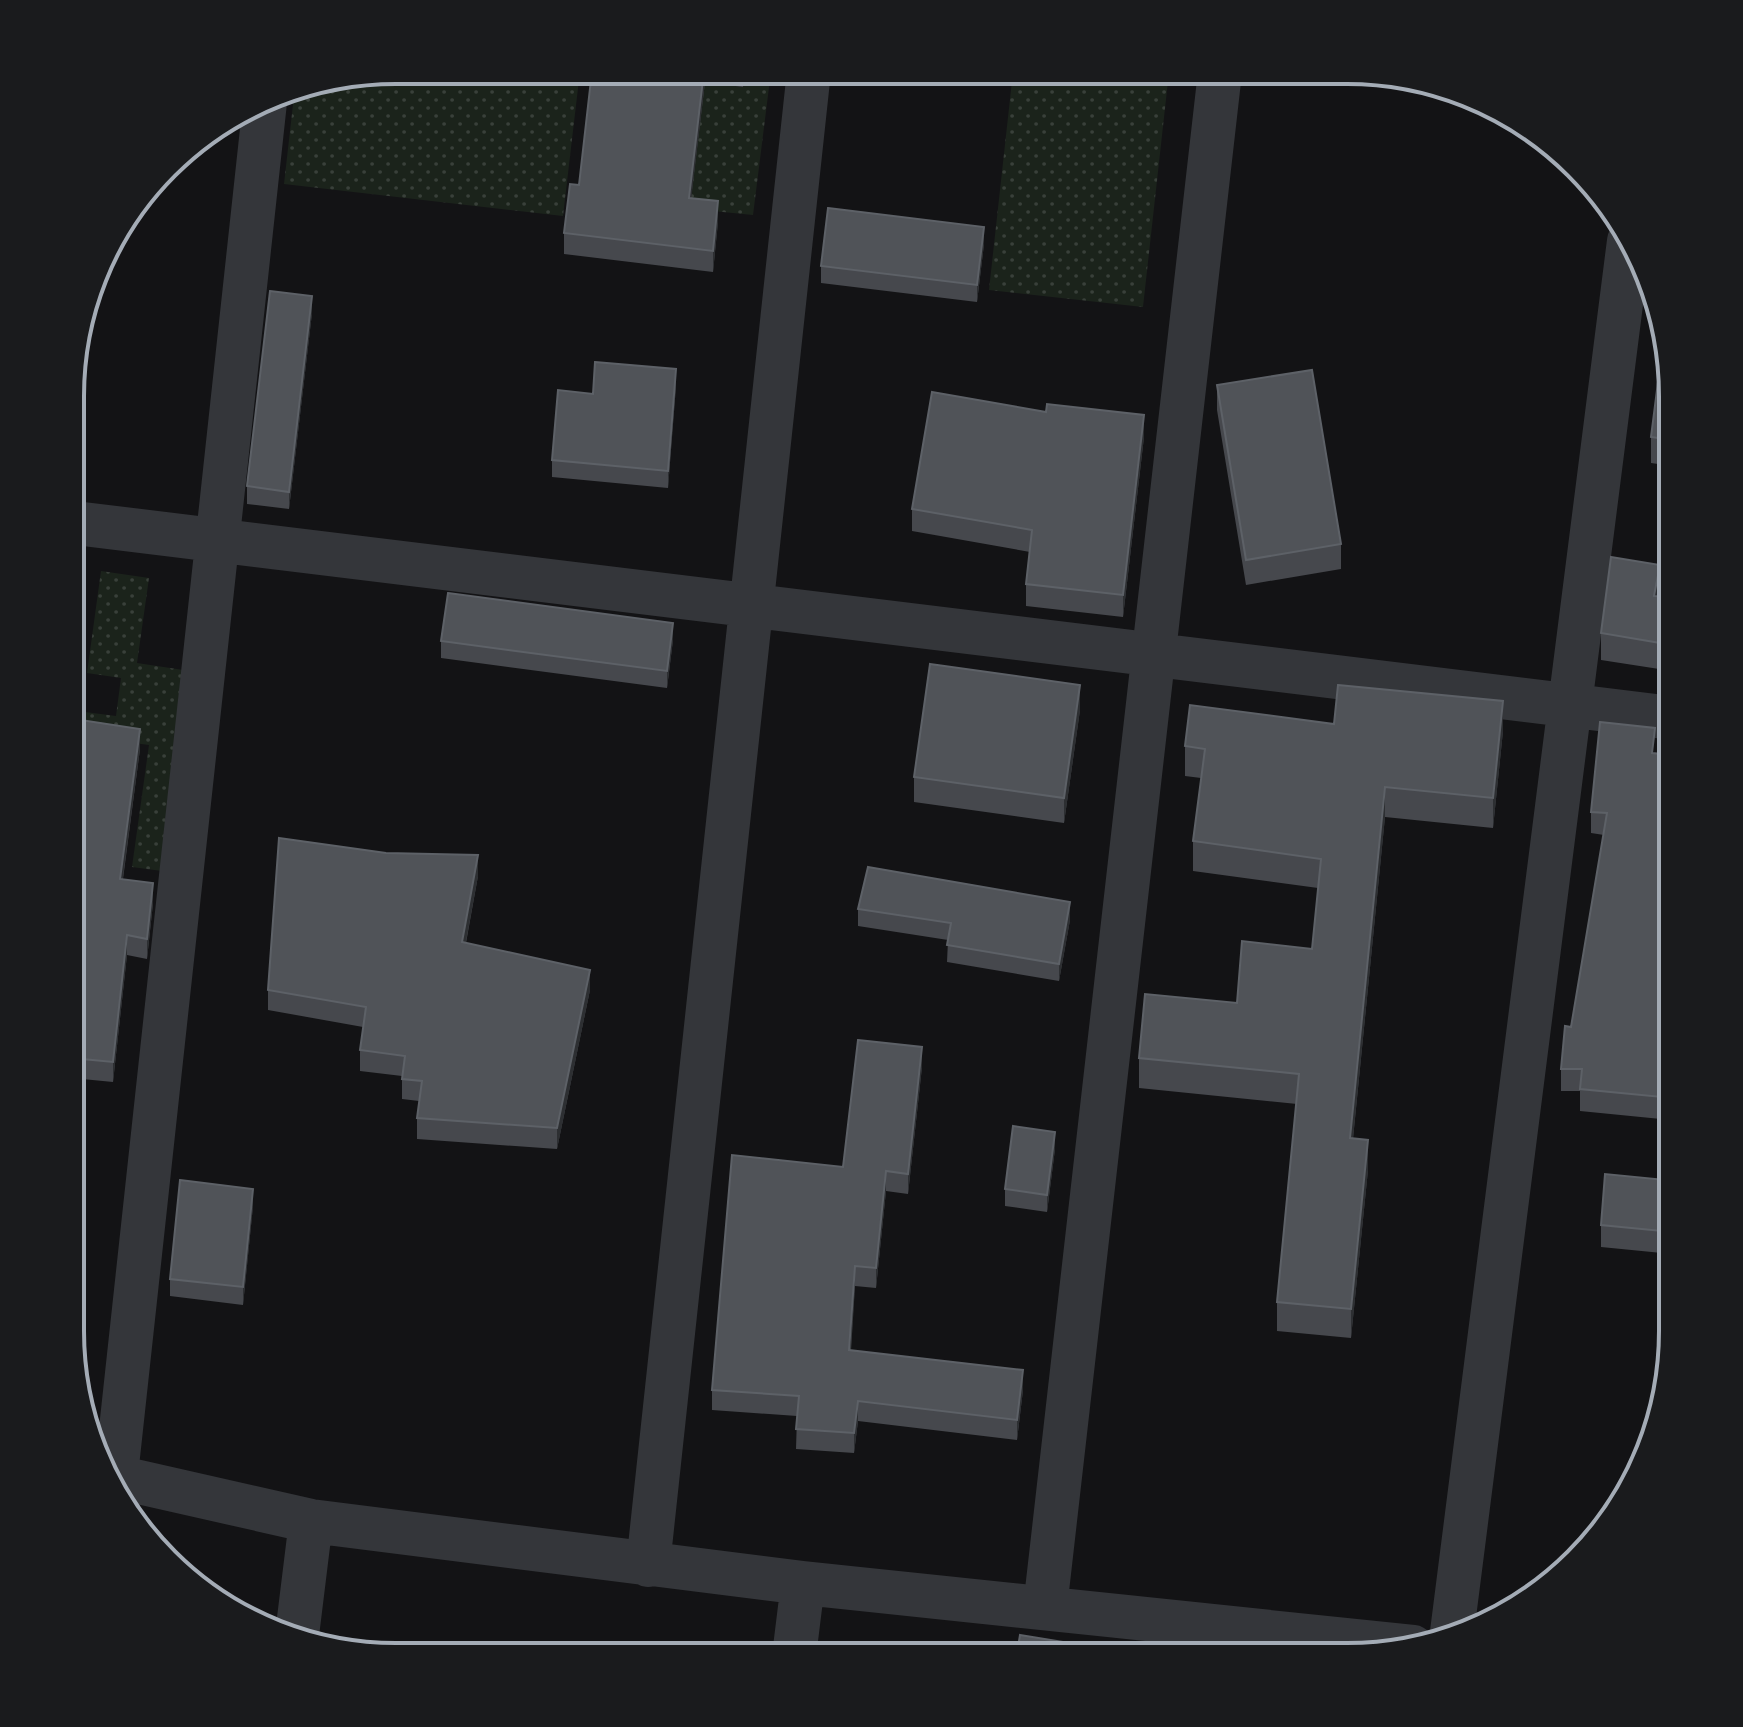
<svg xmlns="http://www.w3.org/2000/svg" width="1743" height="1727" viewBox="0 0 1743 1727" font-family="Signika,sans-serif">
<defs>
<pattern id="garden-dots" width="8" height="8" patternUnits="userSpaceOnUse" patternTransform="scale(2)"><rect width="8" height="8" fill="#1b231b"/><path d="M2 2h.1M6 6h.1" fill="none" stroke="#39403a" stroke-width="1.8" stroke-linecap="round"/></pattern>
</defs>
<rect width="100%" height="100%" fill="#131315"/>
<path fill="url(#garden-dots)" d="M 396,70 L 482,70 L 509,73 L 510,70 L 580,71 L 563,216 L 284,184 L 295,87 Z
M 745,71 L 771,71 L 753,215 L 623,202 L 698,81 L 743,87 Z
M 1013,72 L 1169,72 L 1143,307 L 989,290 Z
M 101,571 L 149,578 L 137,663 L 190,671 L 162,871 L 132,867 L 149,745 L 82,736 L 85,712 L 116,716 L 121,678 L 87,673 Z"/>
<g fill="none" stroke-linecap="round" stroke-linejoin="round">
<path stroke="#34363a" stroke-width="44" d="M 75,523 L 1672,718
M 108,1475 L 311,1521 L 803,1583 L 1413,1647
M 116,1475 L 265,102
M 648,1565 L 809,71
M 1045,1608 L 1220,72
M 297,1635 L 311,1521
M 1451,1640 L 1629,241
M 794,1656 L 803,1583"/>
</g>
<path fill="#46484d" d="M 592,71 L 745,71 L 743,87 L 705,82 L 691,198 L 718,222 L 713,272 L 564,254 L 564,233 L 579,185 Z
M 984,244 L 977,302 L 821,283 L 821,266 Z
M 312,313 L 289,509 L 247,504 L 247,486 Z
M 1672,375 L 1672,466 L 1651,463 L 1651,437 Z
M 1217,385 L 1341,544 L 1341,569 L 1246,585 L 1217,410 Z
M 676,386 L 668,488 L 552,477 L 552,460 L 593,394 Z
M 1144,437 L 1123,617 L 1026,606 L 1026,584 L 1030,552 L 912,531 L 912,509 Z
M 1660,591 L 1659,596 L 1672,598 L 1672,671 L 1601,660 L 1601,633 Z
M 673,640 L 667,688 L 441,658 L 441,641 Z
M 1080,710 L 1064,823 L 914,802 L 914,777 Z
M 74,719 L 140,749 L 123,879 L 153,903 L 147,959 L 127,955 L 113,1082 L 72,1078 Z
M 1334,724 L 1503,731 L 1493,828 L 1385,817 L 1353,1139 L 1368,1170 L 1351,1338 L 1277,1331 L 1277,1302 L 1297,1104 L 1139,1088 L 1139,1058 L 1237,1003 L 1312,949 L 1318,888 L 1193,871 L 1193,841 L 1201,778 L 1185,776 L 1185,746 Z
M 1654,753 L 1672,755 L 1672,1254 L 1601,1247 L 1601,1225 L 1665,1180 L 1671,1120 L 1580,1111 L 1580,1091 L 1561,1091 L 1561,1069 L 1571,1027 L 1604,835 L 1591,833 L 1591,812 Z
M 478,876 L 466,943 L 590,990 L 557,1149 L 417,1139 L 417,1118 L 419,1101 L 402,1099 L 402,1076 L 360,1071 L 360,1050 L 363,1027 L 268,1010 L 268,990 Z
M 858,909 L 1070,920 L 1059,981 L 947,962 L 948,940 L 858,926 Z
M 922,1067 L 908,1194 L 886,1191 L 876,1288 L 855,1286 L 851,1350 L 1023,1390 L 1017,1440 L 858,1421 L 854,1453 L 796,1449 L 797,1416 L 712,1410 L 712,1390 L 843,1167 Z
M 1055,1149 L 1047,1212 L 1005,1206 L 1005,1189 Z
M 253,1206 L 243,1305 L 170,1296 L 170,1279 Z"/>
<path fill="#2d2f32" d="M 704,71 L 705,71 L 705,82 L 689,218 L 689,198 Z
M 718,201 L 718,222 L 713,272 L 713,251 Z
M 984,227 L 984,244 L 977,302 L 977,285 Z
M 312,296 L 312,313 L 289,509 L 289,492 Z
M 676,369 L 676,386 L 668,488 L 668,471 Z
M 1144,415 L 1144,437 L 1123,617 L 1123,595 Z
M 1660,565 L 1660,591 L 1654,622 L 1654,596 Z
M 673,623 L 673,640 L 667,688 L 667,671 Z
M 1080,685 L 1080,710 L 1064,823 L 1064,798 Z
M 1503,701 L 1503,731 L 1493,828 L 1493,798 Z
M 140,729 L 140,749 L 120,899 L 120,879 Z
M 1385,787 L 1385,817 L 1350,1168 L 1350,1138 Z
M 478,855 L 478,876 L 462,963 L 462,942 Z
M 153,883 L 153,903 L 147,959 L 147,939 Z
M 1070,902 L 1070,920 L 1059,981 L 1059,964 Z
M 127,935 L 127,955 L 113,1082 L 113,1062 Z
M 590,970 L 590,990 L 557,1149 L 557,1128 Z
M 922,1047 L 922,1067 L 908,1194 L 908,1174 Z
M 1055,1132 L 1055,1149 L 1047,1212 L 1047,1195 Z
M 1368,1140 L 1368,1170 L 1351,1338 L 1351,1309 Z
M 886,1171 L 886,1191 L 876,1288 L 876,1268 Z
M 253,1189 L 253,1206 L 243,1305 L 243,1287 Z
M 855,1266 L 855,1286 L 849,1369 L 849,1350 Z
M 1023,1370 L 1023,1390 L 1017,1440 L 1017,1420 Z
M 858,1401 L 858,1421 L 854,1453 L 854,1433 Z"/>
<path fill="#505358" stroke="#5d6167" stroke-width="2" d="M 592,71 L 704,71 L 689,198 L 718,201 L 713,251 L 564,233 L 570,184 L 579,185 Z
M 828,208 L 984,227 L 977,285 L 821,266 Z
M 270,291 L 312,296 L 289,492 L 247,486 Z
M 1664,335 L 1672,375 L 1672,440 L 1651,437 Z
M 595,362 L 676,369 L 668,471 L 552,460 L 558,390 L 593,394 Z
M 1312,370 L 1341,544 L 1246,560 L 1217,385 Z
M 932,392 L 1046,412 L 1047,404 L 1144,415 L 1123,595 L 1026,584 L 1032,530 L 912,509 Z
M 1611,557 L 1660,565 L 1654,596 L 1672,598 L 1672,645 L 1601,633 Z
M 448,593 L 673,623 L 667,671 L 441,641 Z
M 930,664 L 1080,685 L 1064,798 L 914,777 Z
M 1338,685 L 1503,701 L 1493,798 L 1385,787 L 1350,1138 L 1368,1140 L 1351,1309 L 1277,1302 L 1299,1074 L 1139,1058 L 1145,994 L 1237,1003 L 1242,941 L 1312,949 L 1321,859 L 1193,841 L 1205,749 L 1185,746 L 1190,705 L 1334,724 Z
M 74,719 L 140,729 L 120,879 L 153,883 L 147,939 L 127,935 L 113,1062 L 72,1058 L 73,866 L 76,846 L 73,846 Z
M 1600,722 L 1655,728 L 1652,753 L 1672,755 L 1672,1098 L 1580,1089 L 1582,1069 L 1561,1069 L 1565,1026 L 1571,1027 L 1607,813 L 1591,812 Z
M 279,838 L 386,853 L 478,855 L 462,942 L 590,970 L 557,1128 L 417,1118 L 422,1081 L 402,1079 L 405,1056 L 360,1050 L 366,1007 L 268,990 Z
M 868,867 L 1070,902 L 1059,964 L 947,945 L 951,923 L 858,909 Z
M 858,1040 L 922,1047 L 908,1174 L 886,1171 L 876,1268 L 855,1266 L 849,1350 L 1023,1370 L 1017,1420 L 858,1401 L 854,1433 L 796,1429 L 799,1396 L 712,1390 L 732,1155 L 843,1167 Z
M 1672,1102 L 1672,1232 L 1601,1225 L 1605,1174 L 1665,1180 Z
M 1013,1126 L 1055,1132 L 1047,1195 L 1005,1189 Z
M 180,1180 L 253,1189 L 243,1287 L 170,1279 Z
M 1020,1635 L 1149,1656 L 990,1656 L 991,1649 L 1017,1653 Z"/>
<path d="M0 0H1743V1727H0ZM396 84H1347A312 312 0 0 1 1659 396V1331A312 312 0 0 1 1347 1643H396A312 312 0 0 1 84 1331V396A312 312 0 0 1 396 84Z" fill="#1a1b1d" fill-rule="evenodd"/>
<path fill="none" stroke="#a4acb6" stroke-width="4" d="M396 84H1347A312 312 0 0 1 1659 396V1331A312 312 0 0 1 1347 1643H396A312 312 0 0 1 84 1331V396A312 312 0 0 1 396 84Z"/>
</svg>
